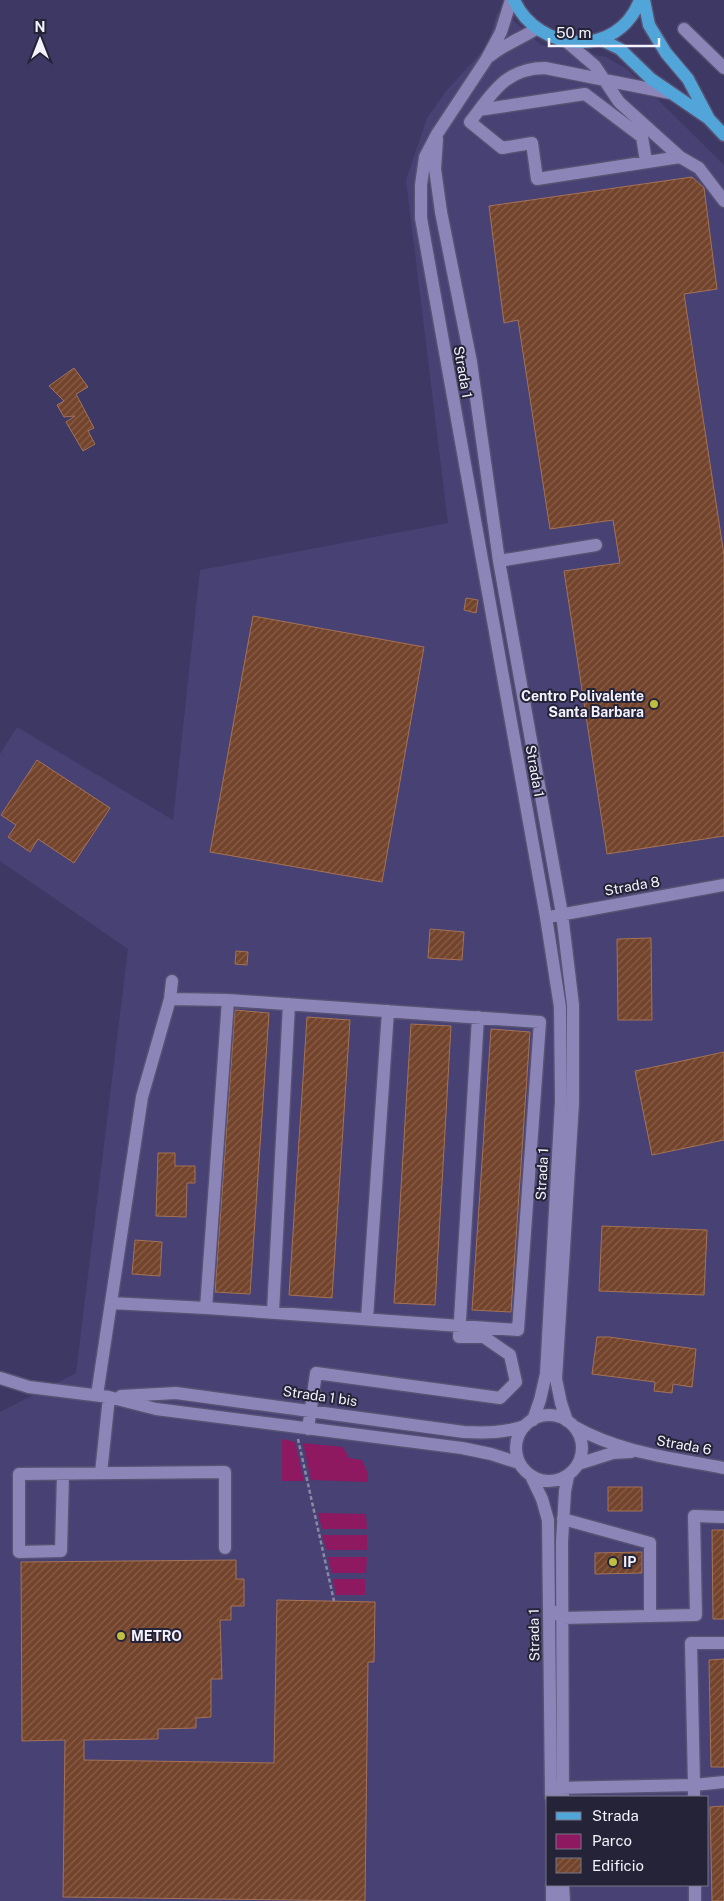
<svg xmlns="http://www.w3.org/2000/svg" width="724" height="1901" viewBox="0 0 724 1901" font-family="'Public Sans',sans-serif">
<defs>
<pattern id="building-hatch" width="6" height="6" patternUnits="userSpaceOnUse" patternTransform="scale(1.25)"><rect width="6" height="6" fill="#73442b"/><path d="M-1 1l2-2M0 6l6-6M5 7l2-2" fill="none" stroke="#875f4b"/></pattern>
</defs>
<rect width="100%" height="100%" fill="#3e3864"/>
<path fill="#484173" fill-rule="evenodd" d="M 497,13 L 514,21 L 541,45 L 606,57 L 627,69 L 724,165 L 724,1901 L 0,1901 L 0,1412 L 76,1373 L 128,949 L 0,861 L 0,754 L 17,727 L 173,820 L 200,570 L 448,523 L 406,180 L 427,118 L 447,90 L 488,45 ZM 548,1797 L 708,1797 L 708,1885 L 548,1885 Z"/>
<path fill="#8e1960" d="M 282,1439 L 295,1442 L 304,1481 L 282,1481 Z
M 303,1443 L 343,1447 L 349,1458 L 362,1460 L 368,1474 L 368,1482 L 311,1480 Z
M 318,1513 L 366,1514 L 367,1529 L 322,1529 Z
M 322,1535 L 367,1535 L 367,1550 L 327,1550 Z
M 328,1557 L 367,1557 L 366,1573 L 332,1573 Z
M 333,1579 L 365,1579 L 365,1595 L 336,1595 Z"/>
<path fill="url(#building-hatch)" stroke="#a47257" d="M 692,177 L 704,188 L 717,289 L 684,294 L 724,555 L 724,836 L 607,854 L 564,571 L 620,563 L 613,520 L 550,529 L 518,320 L 504,323 L 489,206 Z
M 74,368 L 88,387 L 76,394 L 94,428 L 88,431 L 95,444 L 83,451 L 66,422 L 75,416 L 64,417 L 57,405 L 64,401 L 49,386 Z
M 466,598 L 478,600 L 476,613 L 464,610 Z
M 253,616 L 424,647 L 382,882 L 210,852 Z
M 37,760 L 110,808 L 74,863 L 38,839 L 30,852 L 8,837 L 16,825 L 1,815 Z
M 430,929 L 464,932 L 462,960 L 428,958 Z
M 651,938 L 652,1020 L 618,1020 L 617,939 Z
M 236,951 L 248,952 L 247,965 L 235,964 Z
M 235,1010 L 269,1013 L 250,1294 L 215,1292 Z
M 307,1017 L 350,1020 L 332,1298 L 289,1295 Z
M 411,1024 L 451,1026 L 435,1305 L 394,1303 Z
M 491,1029 L 530,1032 L 511,1312 L 472,1310 Z
M 724,1052 L 724,1140 L 652,1155 L 635,1071 Z
M 158,1153 L 175,1153 L 175,1166 L 195,1166 L 195,1183 L 187,1183 L 186,1217 L 156,1216 Z
M 602,1226 L 707,1230 L 704,1295 L 599,1291 Z
M 135,1240 L 162,1242 L 160,1276 L 132,1274 Z
M 597,1337 L 609,1337 L 696,1349 L 692,1387 L 673,1384 L 672,1393 L 654,1391 L 655,1382 L 592,1374 Z
M 608,1487 L 642,1487 L 642,1511 L 608,1511 Z
M 712,1530 L 724,1530 L 724,1619 L 713,1619 Z
M 642,1552 L 642,1573 L 595,1574 L 595,1553 Z
M 236,1560 L 236,1579 L 244,1579 L 244,1606 L 231,1606 L 231,1620 L 220,1620 L 222,1679 L 211,1679 L 211,1717 L 196,1718 L 196,1728 L 158,1729 L 158,1739 L 84,1740 L 84,1760 L 274,1763 L 277,1600 L 375,1602 L 374,1662 L 368,1662 L 365,1901 L 63,1897 L 65,1740 L 22,1741 L 21,1562 Z
M 724,1659 L 724,1767 L 711,1767 L 709,1660 Z
M 724,1806 L 724,1901 L 712,1901 L 710,1807 Z"/>
<g fill="none" stroke-linecap="round" stroke-linejoin="round">
<defs>
<path id="minor" d="M 511,0 L 501,32 L 486,60 L 437,134 L 425,157 L 421,185 L 421,218 L 546,917 L 560,1007 L 561,1101 L 546,1374 L 540,1400 L 533,1420
M 684,29 L 724,68
M 567,42 L 595,66 L 619,102 L 680,157 L 699,168 L 724,201
M 490,56 C 505,44 520,39 536,29
M 670,93 L 545,68 C 505,68 492,94 470,122 L 502,148 L 532,143 L 537,179 L 680,157
M 479,110 L 585,94 L 642,137 L 646,161
M 437,139 L 435,169 L 441,212 L 471,362 L 499,561 L 562,914 L 573,1005 L 573,1103 L 556,1379 L 561,1403 L 567,1421
M 499,561 L 596,545
M 554,916 L 724,885
M 170,999 L 228,1000 L 540,1022 L 518,1330 L 206,1308 L 228,1000
M 111,1303 L 206,1308
M 273,1312 L 289,1004
M 367,1319 L 388,1011
M 0,1378 L 29,1387 L 109,1397 L 156,1409 L 462,1448 L 491,1454 L 519,1463
M 97,1395 L 142,1097 L 170,999 L 172,981
M 121,1396 L 176,1393 L 464,1432 C 486,1433 504,1433 525,1426
M516 1448a33 33 0 1 1 66 0a33 33 0 1 1-66 0Z
M 575,1427 C 621,1453 673,1458 724,1468
M 308,1429 L 316,1373 L 500,1398 L 516,1382 L 510,1355 L 484,1337 L 459,1337 L 478,1017
M 578,1464 L 613,1453 L 631,1452
M 101,1473 L 109,1397
M 63,1474 L 61,1551 L 19,1552 L 19,1474 L 225,1472 L 225,1548
M 531,1476 L 542,1499 L 548,1520 L 551,1797
M 556,1612 L 562,1618 L 650,1616 L 650,1543 L 563,1519
M 650,1616 L 696,1615 L 694,1516 L 724,1517
M 556,1788 L 694,1785 L 691,1643 L 724,1643
M 563,1797 L 562,1542 L 565,1491 L 568,1476
M 694,1797 L 694,1785 L 724,1782
M 552,1885 L 552,1901
M 563,1885 L 564,1901
M 695,1885 L 695,1901"/>
<path id="major" d="M 514,0 C 538,53 618,59 640,0
M 644,0 L 649,25 L 666,53 L 688,79 L 709,119 L 724,135
M 600,39 L 620,49 L 651,79 L 708,118"/>
</defs>
<use href="#minor" stroke="#575173" stroke-width="15"/>
<use href="#major" stroke="#575173" stroke-width="15"/>
<path stroke="#8b87a5" stroke-width="2.5" stroke-dasharray="4 2.5" stroke-linecap="butt" d="M 298,1439 L 334,1601"/>
<use href="#minor" stroke="#8c86b8" stroke-width="12"/>
<use href="#major" stroke="#52a5d8" stroke-width="12"/>
</g>
<g fill="#bfbe41" stroke="#252337" stroke-width="2">
<circle cx="654" cy="704" r="5"/>
<circle cx="613" cy="1562" r="5"/>
<circle cx="121" cy="1636" r="5"/>
</g>
<g text-anchor="middle" stroke-width="4" stroke-linejoin="round" paint-order="stroke">
<g font-size="14" fill="#f3f2fd" stroke="#252337">
<text transform="translate(463 372) rotate(80)" y="5">Strada 1</text>
<text transform="translate(535 771) rotate(80)" y="5">Strada 1</text>
<text transform="translate(632 886) rotate(-10)" y="5">Strada 8</text>
<text transform="translate(542 1174) rotate(-87)" y="5">Strada 1</text>
<text transform="translate(320 1396) rotate(8)" y="5">Strada 1 bis</text>
<text transform="translate(684 1445) rotate(10)" y="5">Strada 6</text>
<text transform="translate(534 1635) rotate(-91)" y="5">Strada 1</text>
</g>
<g font-size="14" font-weight="bold" fill="#f3f2fd" stroke="#252337" text-anchor="start">
<text x="644" y="701" text-anchor="end">Centro Polivalente<tspan x="644" dy="16">Santa Barbara</tspan></text>
<text x="623" y="1567">IP</text>
<text x="131" y="1641">METRO</text>
</g>
</g>
<rect x="546" y="1796" width="162" height="90" fill="#252337" stroke="#777686"/>
<rect x="556" y="1812" width="25" height="8" fill="#52a5d8" stroke="#777686"/>
<text x="592" y="1821" font-size="15" fill="#f3f2fd">Strada</text>
<rect x="556" y="1834" width="25" height="15" fill="#8e1960" stroke="#777686"/>
<text x="592" y="1846" font-size="15" fill="#f3f2fd">Parco</text>
<rect x="556" y="1858" width="25" height="15" fill="url(#building-hatch)" stroke="#777686"/>
<text x="592" y="1871" font-size="15" fill="#f3f2fd">Edificio</text>
<g transform="translate(40 40)" stroke="#252337" stroke-width="4" paint-order="stroke">
<path d="M0-4L9 19L0 12L-9 19Z" fill="#f3f2fd"/>
<text y="-8" font-size="14" font-weight="bold" text-anchor="middle" fill="#f3f2fd">N</text>
</g>
<path d="M549 38v8h110v-8" fill="none" stroke="#f3f2fd" stroke-width="2.5"/>
<text x="556" y="38" font-size="15" fill="#f3f2fd" stroke="#252337" stroke-width="4" paint-order="stroke">50 m</text>
</svg>
